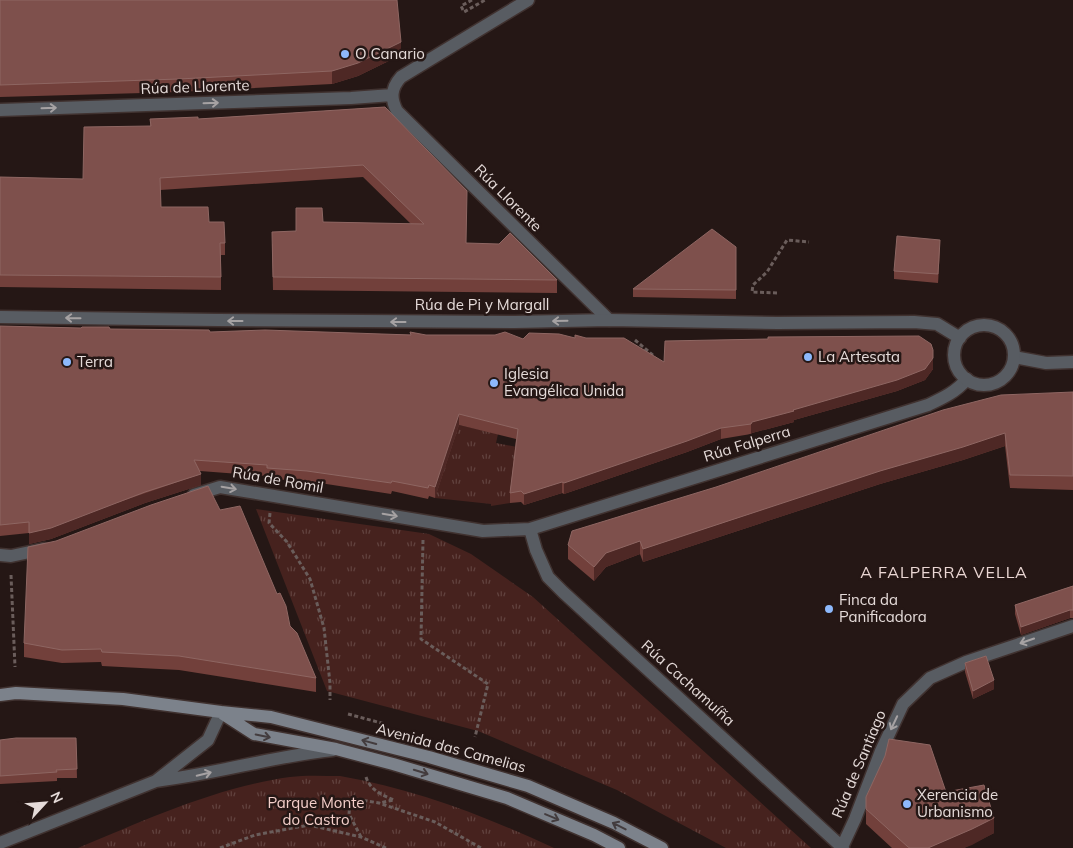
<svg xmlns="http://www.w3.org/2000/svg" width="1073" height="848" viewBox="0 0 1073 848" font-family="Mulish,sans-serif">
<defs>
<pattern id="grass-tufts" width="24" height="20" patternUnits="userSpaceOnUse" patternTransform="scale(1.25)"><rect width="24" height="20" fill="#46221e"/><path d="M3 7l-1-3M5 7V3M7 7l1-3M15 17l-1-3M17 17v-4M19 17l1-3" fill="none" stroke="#61423e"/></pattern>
</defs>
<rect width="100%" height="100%" fill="#251715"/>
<path fill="url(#grass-tufts)" d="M 459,425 L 498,434 L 496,443 L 517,447 L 510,503 L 491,506 L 491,504 L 435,498 Z
M 256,509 L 429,534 L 471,554 L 533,597 L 811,848 L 726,848 L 617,790 L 478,731 L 327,691 Z
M 340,776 C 415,789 485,816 554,848 L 78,848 C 145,820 217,787 290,777 C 306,775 323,776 340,776 Z"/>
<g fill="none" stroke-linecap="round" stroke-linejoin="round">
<defs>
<path id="minor" d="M 528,0 L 401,77 C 391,88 390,98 397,111 L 609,320
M 0,110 L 351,98 L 392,95
M 1014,357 L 1046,363 L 1073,362
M 194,495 L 220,487 L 483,531 L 530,529 L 928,405 C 943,398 956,392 967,379
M 530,529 L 536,550 L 548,577 L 563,592 L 843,848
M 0,555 L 11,556 L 44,549
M 156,781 C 216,774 274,756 333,750
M 0,843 L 156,781 L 208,740 L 221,712
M 842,847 L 855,819 L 881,751 L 903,704 L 930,678 L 966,662 L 1073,626"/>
<path id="tertiary" d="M 0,317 L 217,320 L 515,322 L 609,320 L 777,323 L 914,322 L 937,324 L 960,338
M954 355a30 30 0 1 1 60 0a30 30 0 1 1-60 0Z"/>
<path id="secondary" d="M 0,695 L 16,693 L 123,699 L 221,712 L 271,717 L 429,757 L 528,786 L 614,823 L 662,848
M 223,714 L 254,734 L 336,749 L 393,764 L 507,798 L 594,835 L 619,848"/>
</defs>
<use href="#minor" stroke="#403230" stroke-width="15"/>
<use href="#tertiary" stroke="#403230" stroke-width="15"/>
<use href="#secondary" stroke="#403230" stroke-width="15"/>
<path stroke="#6a5d5b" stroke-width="3" stroke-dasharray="4 2.5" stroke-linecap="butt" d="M 472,0 L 461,6 L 464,12 L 485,0
M 777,293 L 752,292 L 753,285 L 767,272 L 787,240 L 809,242
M 635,340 L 655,357
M 270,513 L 269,523 L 287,542 L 310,579 L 324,628 L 330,683 L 330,700
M 423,540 L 421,639 L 488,684 L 475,737
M 11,575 L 15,667
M 348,714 L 385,724
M 366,777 C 370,790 382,795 394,800 L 379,803
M 361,837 L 349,814 L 350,803 L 355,799 L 379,803 L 435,822 L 481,848
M 220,848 L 255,835 L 309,825 L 361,837 L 386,848"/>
<use href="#minor" stroke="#585c62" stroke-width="12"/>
<use href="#tertiary" stroke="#585c62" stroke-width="12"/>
<use href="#secondary" stroke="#7c828b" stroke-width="12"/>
</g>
<path fill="#72403b" d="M 0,0 L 401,55 L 358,76 L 332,84 L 179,92 L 0,97 Z
M 385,107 L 466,243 L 557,280 L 557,293 L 273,290 L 272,244 L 296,231 L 323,222 L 411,224 L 363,177 L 160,190 L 161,207 L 209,222 L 225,243 L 225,255 L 221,255 L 221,290 L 0,287 L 0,177 L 83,179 L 150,126 L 150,119 L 198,119 Z
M 736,247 L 736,299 L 633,297 L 633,289 Z
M 940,248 L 938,283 L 894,279 L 894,271 Z
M 0,326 L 210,332 L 426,335 L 523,339 L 664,362 L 933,361 L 933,369 L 925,380 L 897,391 L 794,420 L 794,422 L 752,433 L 751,434 L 721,439 L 687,452 L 564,494 L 562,493 L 524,505 L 521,502 L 510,503 L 510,493 L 516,439 L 459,425 L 435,498 L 429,496 L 428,499 L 392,491 L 391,494 L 307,481 L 267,479 L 267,476 L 200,471 L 201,485 L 145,503 L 51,539 L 29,544 L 29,533 L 0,536 Z
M 1073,392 L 1073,490 L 1010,488 L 1005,446 L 963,460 L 880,484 L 643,562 L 640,554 L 606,567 L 594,581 L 568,559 L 568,545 Z
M 220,510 L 290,626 L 316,678 L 316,692 L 179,670 L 102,666 L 101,662 L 62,663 L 24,657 L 24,643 Z
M 1073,586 L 1073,618 L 1070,618 L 1021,635 L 1015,614 L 1015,605 Z
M 965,663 L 994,689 L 973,699 L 965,672 Z
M 76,738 L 77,778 L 57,778 L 57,781 L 0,784 L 0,740 Z
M 946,792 L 994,833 L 964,848 L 892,848 L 866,824 L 866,809 Z"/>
<path fill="#4e2825" d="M 401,42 L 401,55 L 358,76 L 332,84 L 332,71 Z
M 940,240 L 940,248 L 938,283 L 938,274 Z
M 933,350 L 933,369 L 925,380 L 897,391 L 794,420 L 794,422 L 752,433 L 751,434 L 751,424 L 752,422 L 793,410 Z
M 459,414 L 459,425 L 435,498 L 435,487 Z
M 721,428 L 721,439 L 687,452 L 564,494 L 564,483 Z
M 1005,433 L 1005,446 L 963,460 L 880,484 L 643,562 L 643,549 L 880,471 Z
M 201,474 L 201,485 L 145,503 L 51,539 L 29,544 L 29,533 Z
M 562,482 L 562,493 L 524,505 L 524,494 Z
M 640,541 L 640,554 L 606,567 L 594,581 L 594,567 L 606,553 Z
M 1070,610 L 1070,618 L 1021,635 L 1021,627 Z
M 994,680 L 994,689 L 973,699 L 973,691 Z
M 994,818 L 994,833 L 972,845 L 964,848 L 928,848 Z"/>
<path fill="#7e504c" stroke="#8e6662" d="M 0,0 L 397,0 L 401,42 L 358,63 L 332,71 L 179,79 L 0,85 Z
M 385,107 L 467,191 L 466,243 L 499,244 L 510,233 L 557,280 L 273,277 L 272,232 L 296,231 L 296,208 L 322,208 L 323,222 L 424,224 L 363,165 L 160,178 L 161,207 L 208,207 L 209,222 L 224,222 L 225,243 L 220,243 L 221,277 L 0,275 L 0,177 L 83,179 L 84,127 L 151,126 L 150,119 L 198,117 L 198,119 Z
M 712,229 L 736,247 L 736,290 L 633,289 Z
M 897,236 L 940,240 L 938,274 L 894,271 Z
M 0,326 L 81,328 L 82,327 L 109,327 L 110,329 L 209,330 L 210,332 L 265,330 L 411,335 L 410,332 L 426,335 L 495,335 L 505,332 L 523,339 L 529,333 L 559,334 L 575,338 L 575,335 L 586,338 L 624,338 L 664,362 L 665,341 L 768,339 L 768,337 L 919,336 L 931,344 L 933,350 L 933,358 L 925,369 L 897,380 L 793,410 L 794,411 L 752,422 L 751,424 L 721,428 L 687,441 L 564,483 L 562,482 L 524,494 L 521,491 L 510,493 L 518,429 L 459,414 L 435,487 L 429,485 L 428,488 L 392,481 L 391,483 L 307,471 L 267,468 L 267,465 L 194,460 L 201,474 L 145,492 L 51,528 L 29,533 L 29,522 L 0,525 Z
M 1073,392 L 1073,476 L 1010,475 L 1005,433 L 963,447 L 880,471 L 643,549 L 640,541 L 606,553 L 594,567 L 568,545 L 572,531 L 716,487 L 943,410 L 1001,395 Z
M 208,486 L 220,510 L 240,506 L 277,594 L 280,593 L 286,606 L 290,626 L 297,633 L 316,678 L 179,656 L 102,652 L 101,649 L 62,650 L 24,643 L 28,547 L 56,541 L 151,505 Z
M 1073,586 L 1073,610 L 1070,610 L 1021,627 L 1015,605 Z
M 986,656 L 994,680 L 973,691 L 965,663 Z
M 16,738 L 76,738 L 77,769 L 56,770 L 57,772 L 0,776 L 0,740 Z
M 889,739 L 930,745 L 946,792 L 984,785 L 994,818 L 972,829 L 928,848 L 910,848 L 908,847 L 866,809 L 866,797 L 885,756 Z"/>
<defs><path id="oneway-shaft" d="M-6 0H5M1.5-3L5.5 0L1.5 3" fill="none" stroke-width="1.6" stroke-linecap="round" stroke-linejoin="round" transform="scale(1.25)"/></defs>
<g stroke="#a6a2a3">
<use href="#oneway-shaft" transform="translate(211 103) rotate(-2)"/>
<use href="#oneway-shaft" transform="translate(49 108) rotate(-2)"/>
<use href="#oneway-shaft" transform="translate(73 318) rotate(-179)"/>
<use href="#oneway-shaft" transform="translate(235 321) rotate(-180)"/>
<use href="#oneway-shaft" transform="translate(560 321) rotate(179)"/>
<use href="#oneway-shaft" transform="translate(398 322) rotate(-180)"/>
<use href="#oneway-shaft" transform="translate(229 488) rotate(10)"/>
<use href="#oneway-shaft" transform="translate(390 515) rotate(10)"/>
<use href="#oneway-shaft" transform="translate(1027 641) rotate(161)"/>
<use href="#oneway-shaft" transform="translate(894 723) rotate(115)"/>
<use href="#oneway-shaft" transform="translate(204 774) rotate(-13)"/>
</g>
<g stroke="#433c3e">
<use href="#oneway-shaft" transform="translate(263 736) rotate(12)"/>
<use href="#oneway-shaft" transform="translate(369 742) rotate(-165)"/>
<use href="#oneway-shaft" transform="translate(421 772) rotate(17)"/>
<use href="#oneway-shaft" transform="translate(552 817) rotate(23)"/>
<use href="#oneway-shaft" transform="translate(619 826) rotate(-153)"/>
</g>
<g fill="#8db9fc" stroke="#251715" stroke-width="2">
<circle cx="345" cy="54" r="5"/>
<circle cx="808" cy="357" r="5"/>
<circle cx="67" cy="362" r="5"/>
<circle cx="494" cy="383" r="5"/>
<circle cx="829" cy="609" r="5"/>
<circle cx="907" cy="804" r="5"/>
</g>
<g text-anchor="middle" stroke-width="5" stroke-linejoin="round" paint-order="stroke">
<g font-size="15" fill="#e5dbd9" stroke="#251715" text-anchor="start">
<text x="355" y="59">O Canario</text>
<text x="818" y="362">La Artesata</text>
<text x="77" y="367">Terra</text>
<text x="504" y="379">Iglesia<tspan x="504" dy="17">Evangélica Unida</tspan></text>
<text x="839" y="605">Finca da<tspan x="839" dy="17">Panificadora</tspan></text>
<text x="917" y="800">Xerencia de<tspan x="917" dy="17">Urbanismo</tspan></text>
</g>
<g font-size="15" fill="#e5dbd9" stroke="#251715">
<text transform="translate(195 87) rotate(-2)" y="5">Rúa de Llorente</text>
<text transform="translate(508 198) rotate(45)" y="5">Rúa Llorente</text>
<text x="482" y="310">Rúa de Pi y Margall</text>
<text transform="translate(747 444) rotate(-17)" y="5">Rúa Falperra</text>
<text transform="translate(278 480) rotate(10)" y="5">Rúa de Romil</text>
<text transform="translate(688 683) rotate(42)" y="5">Rúa Cachamuíña</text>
<text transform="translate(451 748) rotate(15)" y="5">Avenida das Camelias</text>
<text transform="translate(859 764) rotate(-67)" y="5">Rúa de Santiago</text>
</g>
<g font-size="15" fill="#f4cfca" stroke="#251715">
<text x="316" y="808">Parque Monte<tspan x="316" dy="17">do Castro</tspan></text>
</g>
<g font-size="16" letter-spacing="1" fill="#ebd7d4" stroke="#251715">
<text x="944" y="578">A FALPERRA VELLA</text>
</g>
</g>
<g transform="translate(45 803) rotate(64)" stroke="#251715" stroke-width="4" paint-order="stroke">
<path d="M0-4L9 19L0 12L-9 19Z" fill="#e5dbd9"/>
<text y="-8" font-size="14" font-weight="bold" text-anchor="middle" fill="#e5dbd9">N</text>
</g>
</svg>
